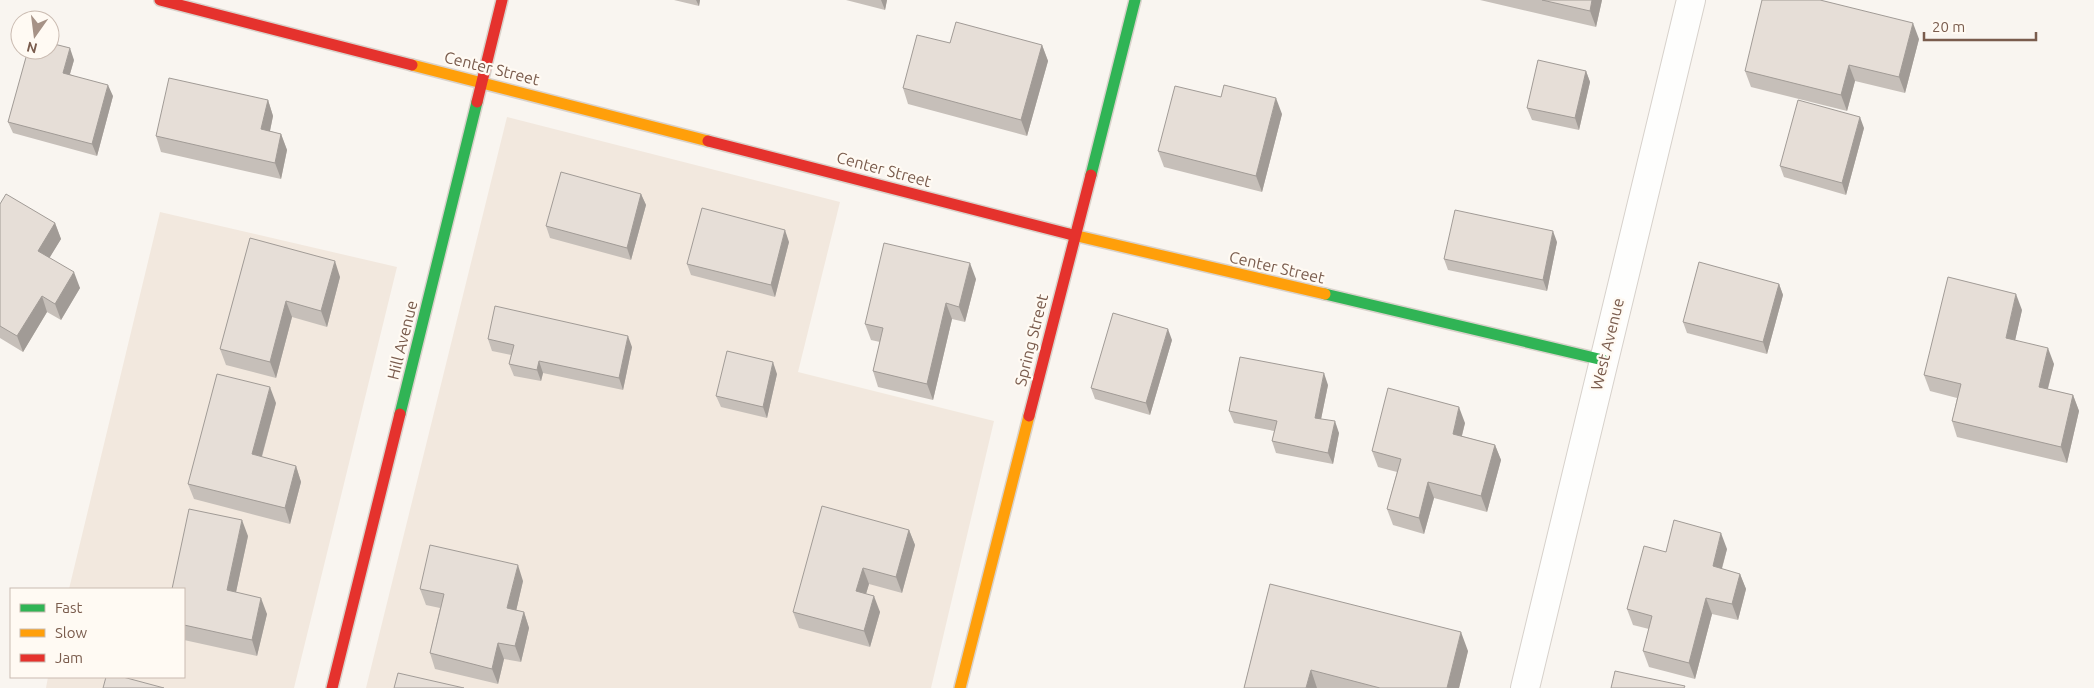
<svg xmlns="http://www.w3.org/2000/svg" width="2094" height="688" viewBox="0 0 2094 688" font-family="Ubuntu,sans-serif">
<rect width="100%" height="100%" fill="#f9f5f0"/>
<path fill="#f2e8de" d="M 507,117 L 840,202 L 798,372 L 994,421 L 931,688 L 366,688 Z
M 160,212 L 397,267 L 294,688 L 46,688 L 48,677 L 184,677 L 184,589 L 69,589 Z"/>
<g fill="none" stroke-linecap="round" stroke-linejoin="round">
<defs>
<path id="street" d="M 1525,688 L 1691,0"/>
<path id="fast" d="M 1091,175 L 1135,0
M 1325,294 L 1603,360
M 400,414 L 477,102"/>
<path id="slow" d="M 412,65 L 708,141
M 1069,234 L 1325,294
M 960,688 L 1029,416"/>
<path id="jam" d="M 160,0 L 412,65
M 477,102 L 502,0
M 708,141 L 1069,234
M 1029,416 L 1091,175
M 332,688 L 400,414"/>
</defs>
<use href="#street" stroke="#d7d1cb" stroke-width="30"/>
<use href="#fast" stroke="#d9d2cb" stroke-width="14"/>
<use href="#slow" stroke="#d9d2cb" stroke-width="14"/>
<use href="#jam" stroke="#d9d2cb" stroke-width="14"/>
<use href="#street" stroke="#fefefd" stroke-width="28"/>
<use href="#fast" stroke="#30b455" stroke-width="11"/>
<use href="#slow" stroke="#ff9f0a" stroke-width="11"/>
<use href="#jam" stroke="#e5322d" stroke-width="11"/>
</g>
<path fill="#c6bfb9" d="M 674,0 L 700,0 L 699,6 Z
M 846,0 L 887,0 L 885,10 Z
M 1480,0 L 1602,0 L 1596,27 Z
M 1919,39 L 1905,93 L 1855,81 L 1847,111 L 1751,87 L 1745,71 Z
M 950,43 L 1042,45 L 1048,61 L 1027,136 L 908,104 L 903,88 Z
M 74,60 L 70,74 L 113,96 L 97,156 L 13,133 L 8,122 Z
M 1586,71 L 1590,82 L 1579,130 L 1532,120 L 1527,108 Z
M 268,100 L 273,116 L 270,131 L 281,134 L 287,150 L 281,179 L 161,152 L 156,136 Z
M 1282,114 L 1262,192 L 1164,167 L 1158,151 Z
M 1864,128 L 1846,195 L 1784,177 L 1780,166 Z
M 641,194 L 646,205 L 631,260 L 550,238 L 546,226 Z
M 0,204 L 55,223 L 61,239 L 49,258 L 80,288 L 61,320 L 47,312 L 23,352 L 0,338 Z
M 250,238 L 340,277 L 327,327 L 292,317 L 276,378 L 226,365 L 220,349 Z
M 789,242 L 775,297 L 691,275 L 687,264 Z
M 1557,242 L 1547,291 L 1448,270 L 1444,259 Z
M 976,279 L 965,322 L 952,319 L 933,400 L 878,387 L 873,371 L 880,342 L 871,340 L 865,324 Z
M 1779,284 L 1783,295 L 1767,354 L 1687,333 L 1683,322 Z
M 2022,310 L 2015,340 L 2054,364 L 2048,389 L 2073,395 L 2079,411 L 2067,463 L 1957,437 L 1952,421 L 1957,398 L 1930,391 L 1924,375 Z
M 488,339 L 632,347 L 623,390 L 543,373 L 541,381 L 514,376 L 509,364 L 511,355 L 492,351 Z
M 1172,340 L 1150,415 L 1095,399 L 1091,388 Z
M 777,374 L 767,418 L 721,407 L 716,396 Z
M 1328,385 L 1321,419 L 1339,433 L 1333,464 L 1276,453 L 1272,441 L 1274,431 L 1234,423 L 1229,411 Z
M 276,403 L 262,457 L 296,466 L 301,482 L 290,524 L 194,499 L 188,484 Z
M 1465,423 L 1462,436 L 1495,445 L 1501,460 L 1487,512 L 1434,498 L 1424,534 L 1393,525 L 1387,509 L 1397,472 L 1378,467 L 1372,451 Z
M 909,530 L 915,545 L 902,593 L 869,584 L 866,594 L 880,612 L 870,647 L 799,628 L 793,612 Z
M 248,536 L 236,592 L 267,614 L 257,656 L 184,640 L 184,589 Z
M 1727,549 L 1722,569 L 1740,574 L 1746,589 L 1738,620 L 1712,614 L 1695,679 L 1649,667 L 1643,651 L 1649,629 L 1633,625 L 1627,609 L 1666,552 Z
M 523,581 L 516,611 L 524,612 L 529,628 L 521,662 L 504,659 L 498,684 L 435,669 L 430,653 L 440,608 L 426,605 L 420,589 Z
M 1270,584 L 1468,651 L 1459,688 L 1244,688 Z"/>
<path fill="#a19b96" d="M 696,0 L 700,0 L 699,6 Z
M 881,0 L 887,0 L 885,10 Z
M 1592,0 L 1602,0 L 1596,27 L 1590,11 Z
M 1913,23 L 1919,39 L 1905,93 L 1899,77 Z
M 1042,45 L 1048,61 L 1027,136 L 1021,120 Z
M 70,48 L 74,60 L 67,84 L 63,73 Z
M 1849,65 L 1855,81 L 1847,111 L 1841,95 Z
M 1586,71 L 1590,82 L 1579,130 L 1575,118 Z
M 108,85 L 113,96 L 97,156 L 92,144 Z
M 1276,98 L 1282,114 L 1262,192 L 1256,176 Z
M 268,100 L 273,116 L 267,145 L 261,129 Z
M 1860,117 L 1864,128 L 1846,195 L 1842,183 Z
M 281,134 L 287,150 L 281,179 L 275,163 Z
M 641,194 L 646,205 L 631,260 L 627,248 Z
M 55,223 L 61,239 L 44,267 L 38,251 Z
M 785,230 L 789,242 L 775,297 L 771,285 Z
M 1553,231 L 1557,242 L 1547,291 L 1543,280 Z
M 335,261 L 340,277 L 327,327 L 321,311 Z
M 970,263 L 976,279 L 965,322 L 959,307 Z
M 74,272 L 80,288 L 61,320 L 55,304 Z
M 1779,284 L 1783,295 L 1767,354 L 1763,342 Z
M 2016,294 L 2022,310 L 2012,354 L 2006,338 Z
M 42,296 L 47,312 L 23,352 L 17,336 Z
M 286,301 L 292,317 L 276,378 L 270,362 Z
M 946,303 L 952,319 L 933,400 L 927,384 Z
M 1168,329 L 1172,340 L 1150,415 L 1146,403 Z
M 628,336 L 632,347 L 623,390 L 619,378 Z
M 2048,348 L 2054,364 L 2044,403 L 2039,387 Z
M 539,361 L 543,373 L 541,381 L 537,370 Z
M 773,362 L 777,374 L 767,418 L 763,407 Z
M 1324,373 L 1328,385 L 1319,429 L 1315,418 Z
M 270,387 L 276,403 L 258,470 L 252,454 Z
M 2073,395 L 2079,411 L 2067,463 L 2061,447 Z
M 1459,407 L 1465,423 L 1458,450 L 1453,434 Z
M 1335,421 L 1339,433 L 1333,464 L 1328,453 Z
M 1495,445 L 1501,460 L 1487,512 L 1481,496 Z
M 296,466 L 301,482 L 290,524 L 285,508 Z
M 1428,482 L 1434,498 L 1424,534 L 1419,518 Z
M 242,520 L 248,536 L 233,606 L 227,590 Z
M 909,530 L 915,545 L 902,593 L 896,577 Z
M 1721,533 L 1727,549 L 1718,582 L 1713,566 Z
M 518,565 L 523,581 L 513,624 L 507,608 Z
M 863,568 L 869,584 L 862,607 L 856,591 Z
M 1740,574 L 1746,589 L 1738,620 L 1732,604 Z
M 874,596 L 880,612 L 870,647 L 864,631 Z
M 261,598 L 267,614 L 257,656 L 252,640 Z
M 1706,598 L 1712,614 L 1695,679 L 1689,663 Z
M 524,612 L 529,628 L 521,662 L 515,646 Z
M 1461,632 L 1468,651 L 1459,688 L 1447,688 Z
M 498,643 L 504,659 L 498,684 L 492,669 Z
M 1311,670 L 1317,688 L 1306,688 Z"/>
<path fill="#e6ded7" stroke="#a19b96" d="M 1542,0 L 1592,0 L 1590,11 Z
M 1762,0 L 1820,0 L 1913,23 L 1899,77 L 1849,65 L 1841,95 L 1745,71 Z
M 956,22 L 1042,45 L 1021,120 L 903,88 L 917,35 L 950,43 Z
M 50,43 L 70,48 L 63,73 L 108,85 L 92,144 L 8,122 L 28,50 L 50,50 Z
M 1538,60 L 1586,71 L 1575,118 L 1527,108 Z
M 169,78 L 268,100 L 261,129 L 281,134 L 275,163 L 156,136 Z
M 1224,85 L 1276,98 L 1256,176 L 1158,151 L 1175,86 L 1221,97 Z
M 1798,100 L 1860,117 L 1842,183 L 1780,166 Z
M 561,172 L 641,194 L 627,248 L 546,226 Z
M 6,194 L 55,223 L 38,251 L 74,272 L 55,304 L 42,296 L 17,336 L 0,326 L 0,204 Z
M 702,208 L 785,230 L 771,285 L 687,264 Z
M 1455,210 L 1553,231 L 1543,280 L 1444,259 Z
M 250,238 L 335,261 L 321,311 L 286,301 L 270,362 L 220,349 Z
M 884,243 L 970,263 L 959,307 L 946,303 L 927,384 L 873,371 L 883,328 L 865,324 Z
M 1699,262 L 1779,284 L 1763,342 L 1683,322 Z
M 1948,277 L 2016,294 L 2006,338 L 2048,348 L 2039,387 L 2073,395 L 2061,447 L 1952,421 L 1961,384 L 1924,375 Z
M 495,306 L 628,336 L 619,378 L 539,361 L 537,370 L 509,364 L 514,345 L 488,339 Z
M 1113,313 L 1168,329 L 1146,403 L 1091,388 Z
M 727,351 L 773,362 L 763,407 L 716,396 Z
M 1240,357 L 1324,373 L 1315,418 L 1335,421 L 1328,453 L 1272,441 L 1277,421 L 1229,411 Z
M 217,374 L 270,387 L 252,454 L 296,466 L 285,508 L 188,484 Z
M 1388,388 L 1459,407 L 1453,434 L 1495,445 L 1481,496 L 1428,482 L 1419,518 L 1387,509 L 1401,459 L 1372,451 Z
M 822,506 L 909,530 L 896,577 L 863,568 L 856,591 L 874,596 L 864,631 L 793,612 Z
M 189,509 L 242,520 L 227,590 L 261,598 L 252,640 L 184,625 L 184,589 L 172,589 Z
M 1674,520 L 1721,533 L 1713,566 L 1740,574 L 1732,604 L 1706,598 L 1689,663 L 1643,651 L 1652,616 L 1627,609 L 1644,546 L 1666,552 Z
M 430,545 L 518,565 L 507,608 L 524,612 L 515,646 L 498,643 L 492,669 L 430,653 L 444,594 L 420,589 Z
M 1270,584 L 1461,632 L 1447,688 L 1380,688 L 1311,670 L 1306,688 L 1244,688 Z
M 1615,671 L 1685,686 L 1684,688 L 1611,688 Z
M 398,673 L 464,688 L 394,688 Z
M 106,677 L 123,677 L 164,688 L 103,688 Z"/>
<g text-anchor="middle" stroke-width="4.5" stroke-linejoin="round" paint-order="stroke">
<g font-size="16" fill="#7a5c4d" stroke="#fffaf3">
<text transform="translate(492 68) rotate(14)" y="6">Center Street</text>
<text transform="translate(884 169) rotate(15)" y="6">Center Street</text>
<text transform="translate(1277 267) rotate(13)" y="6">Center Street</text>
<text transform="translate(402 340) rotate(-76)" y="6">Hill Avenue</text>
<text transform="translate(1031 340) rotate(-76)" y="6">Spring Street</text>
<text transform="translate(1607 344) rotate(-76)" y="6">West Avenue</text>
</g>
</g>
<rect x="10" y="588" width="175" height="90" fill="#fffaf3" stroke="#cabbb1"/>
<rect x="20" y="604" width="25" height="8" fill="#30b455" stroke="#cabbb1"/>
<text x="55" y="613" font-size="15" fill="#7a5c4d">Fast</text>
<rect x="20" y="629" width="25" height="8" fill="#ff9f0a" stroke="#cabbb1"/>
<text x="55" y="638" font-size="15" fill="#7a5c4d">Slow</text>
<rect x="20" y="654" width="25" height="8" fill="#e5322d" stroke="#cabbb1"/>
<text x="55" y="663" font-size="15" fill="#7a5c4d">Jam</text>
<g transform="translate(35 35) rotate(194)"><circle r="24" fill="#fffaf3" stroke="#cabbb1"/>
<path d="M0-4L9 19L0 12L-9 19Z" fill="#a69286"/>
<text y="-8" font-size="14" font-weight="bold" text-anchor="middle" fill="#7a5c4d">N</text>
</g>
<path d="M1924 32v8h112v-8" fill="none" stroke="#7a5c4d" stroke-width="2.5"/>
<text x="1932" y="32" font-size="15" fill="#7a5c4d" stroke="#fffaf3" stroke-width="4" paint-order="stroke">20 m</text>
</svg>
